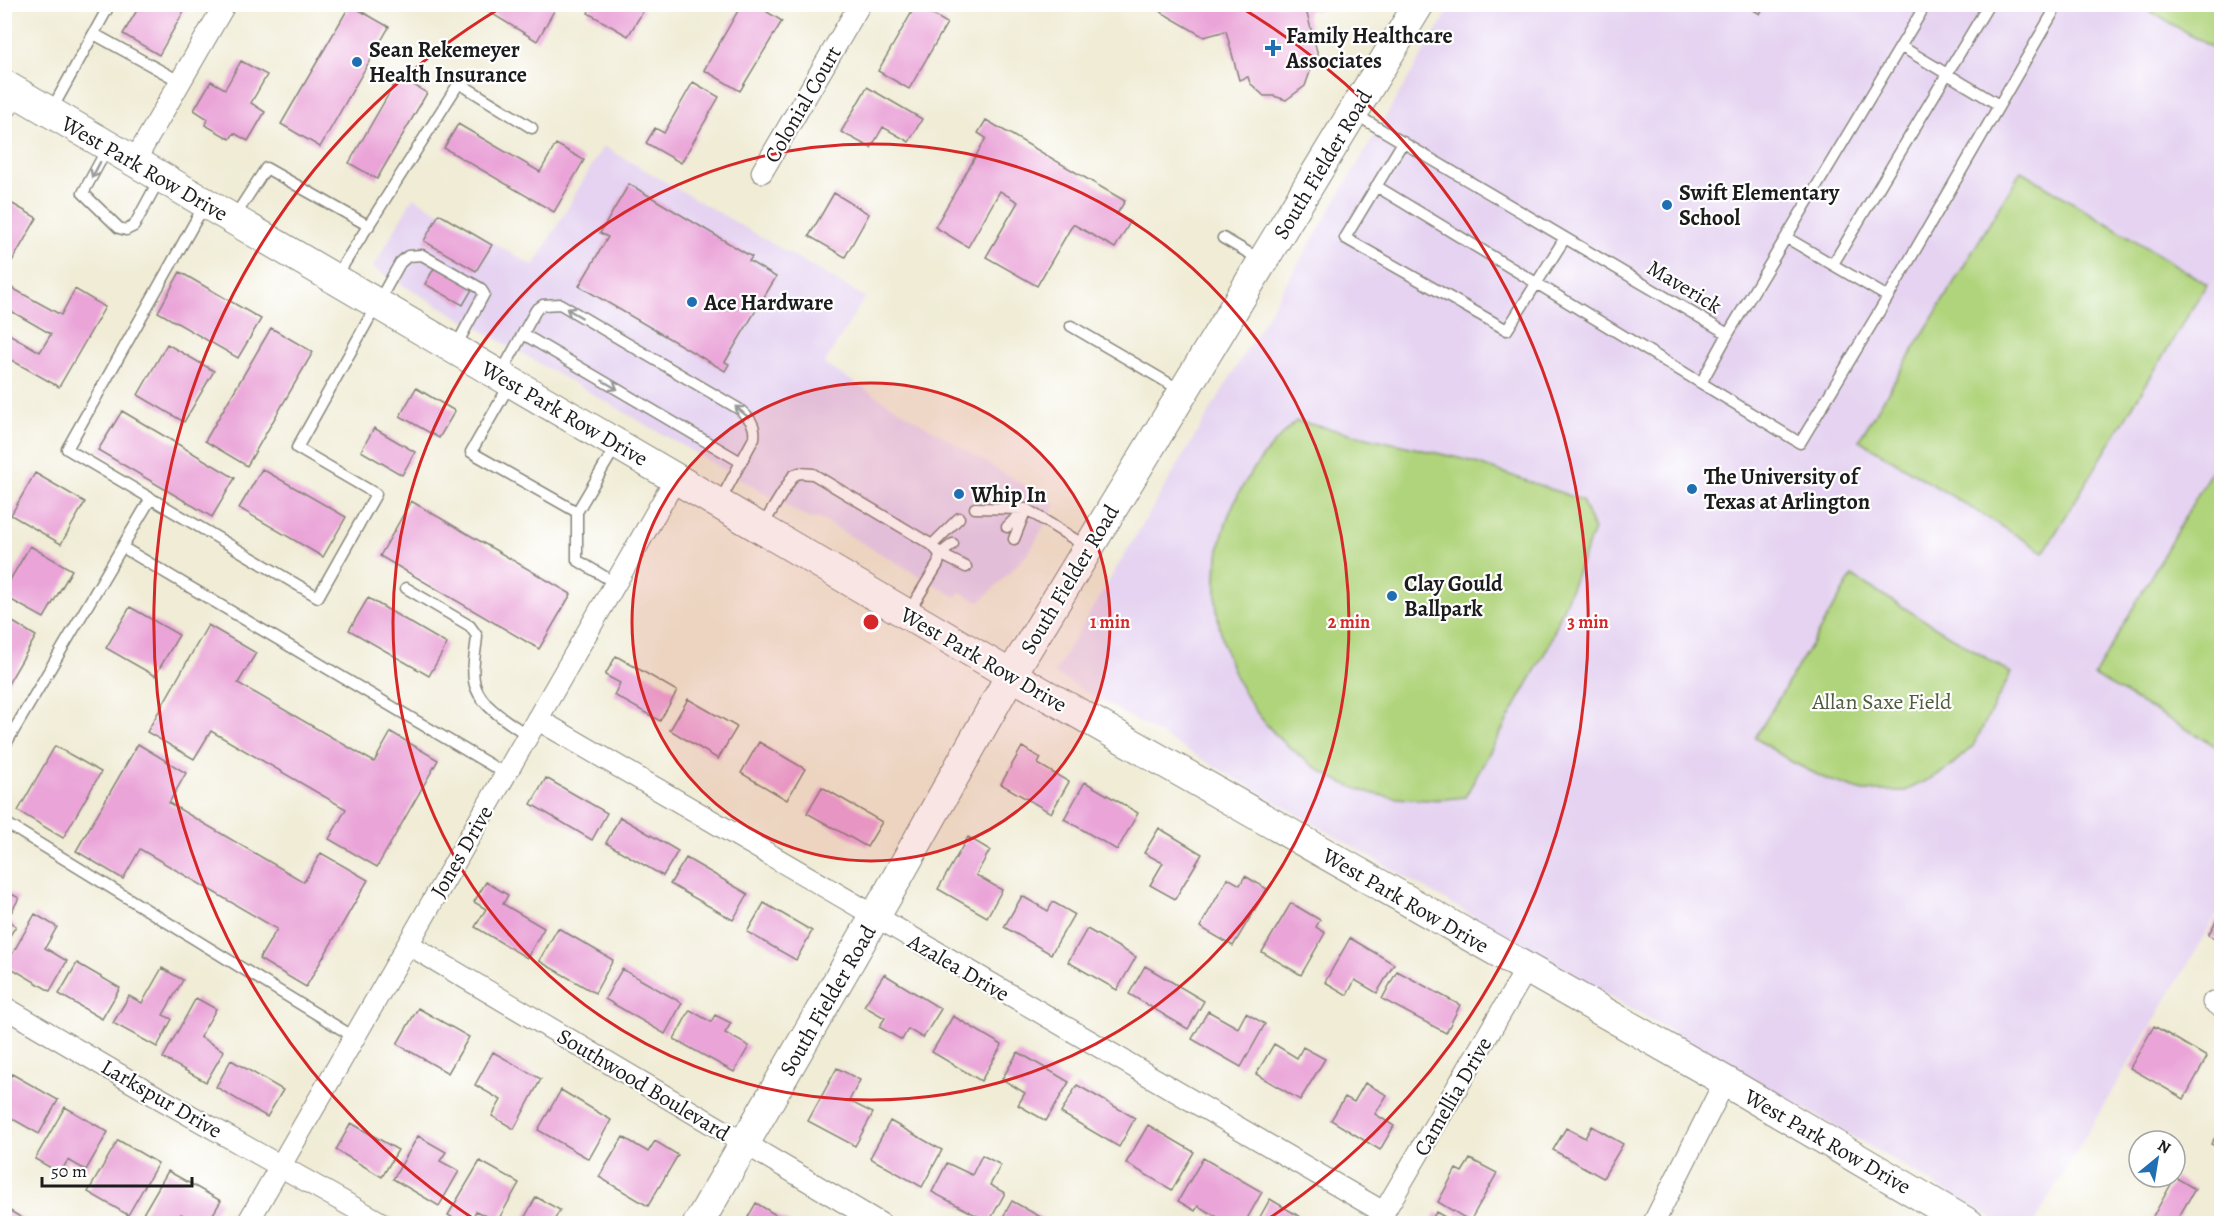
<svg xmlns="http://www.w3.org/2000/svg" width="2226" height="1228" viewBox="0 0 2226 1228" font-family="Alegreya,serif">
<rect width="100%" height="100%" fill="#fff"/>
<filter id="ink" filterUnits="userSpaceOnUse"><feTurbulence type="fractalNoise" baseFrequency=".0167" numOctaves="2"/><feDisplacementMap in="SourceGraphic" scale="12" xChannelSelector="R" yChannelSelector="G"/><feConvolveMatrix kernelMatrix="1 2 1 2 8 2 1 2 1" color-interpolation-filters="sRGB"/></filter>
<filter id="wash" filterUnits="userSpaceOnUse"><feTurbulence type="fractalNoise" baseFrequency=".008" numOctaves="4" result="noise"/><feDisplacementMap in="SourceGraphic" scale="24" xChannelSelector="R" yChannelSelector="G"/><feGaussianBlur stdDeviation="1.35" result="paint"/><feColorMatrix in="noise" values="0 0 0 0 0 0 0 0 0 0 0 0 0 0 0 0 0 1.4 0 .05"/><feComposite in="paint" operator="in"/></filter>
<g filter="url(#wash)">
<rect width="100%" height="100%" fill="#f0ecd6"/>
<path fill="#e5d3f1" d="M 1452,5 L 2221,5 L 2221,908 L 2034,1223 L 2001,1223 L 1054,673 Z
M 603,146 L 865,297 L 824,364 L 1056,505 L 1028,554 L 980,602 L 960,592 L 956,597 L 819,518 L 810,519 L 373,268 L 413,197 L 534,266 Z"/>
<path fill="#b0d47c" stroke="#66784c" stroke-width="1.5" d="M 2139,5 L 2221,5 L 2221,53 Z
M 2021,171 L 2207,284 L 2044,552 L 1859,440 Z
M 1296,421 L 1467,460 L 1582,500 L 1594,530 L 1548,647 L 1465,797 C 1435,801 1405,801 1375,794 C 1343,787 1312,767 1288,746 C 1223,690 1199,598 1228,517 C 1242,480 1267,448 1296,421 Z
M 2221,454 L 2222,749 L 2221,749 L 2094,676 Z
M 1852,576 L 2011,673 L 1973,746 L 1945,771 L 1905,791 L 1863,791 L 1826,779 L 1792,762 L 1755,738 Z"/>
<g id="blocks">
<path fill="#eaa4d8" d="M 150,4 L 188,4 L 159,55 L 123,34 L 140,5 L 147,9 Z
M 476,4 L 548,4 L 555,9 L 537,41 Z
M 592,4 L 635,4 L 644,10 L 628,36 L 588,13 Z
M 742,4 L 754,4 L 782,21 L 740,91 L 704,70 Z
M 1743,4 L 1765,4 L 1760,14 Z
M 350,5 L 389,27 L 320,147 L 281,124 Z
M 916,5 L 947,23 L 909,89 L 878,71 Z
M 1149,5 L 1322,5 L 1317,12 L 1311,8 L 1307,14 L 1319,59 L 1310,61 L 1312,66 L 1305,86 L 1286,100 L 1274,96 L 1264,96 L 1250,83 L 1248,77 L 1239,80 L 1226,31 L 1204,37 Z
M 241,61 L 267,75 L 251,103 L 265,112 L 248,141 L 234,133 L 230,139 L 205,125 L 208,119 L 194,110 L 211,81 L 225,89 Z
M 399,76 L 427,93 L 377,179 L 349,163 Z
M 693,82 L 719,97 L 681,163 L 646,143 L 655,128 L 664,133 Z
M 867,87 L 922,119 L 909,142 L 883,127 L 871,148 L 841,132 Z
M 986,120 L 1125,201 L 1117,214 L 1130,222 L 1115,248 L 1073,224 L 1037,286 L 986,257 L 1018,202 L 1000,191 L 968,247 L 935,227 L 986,138 L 978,133 Z
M 458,124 L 540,172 L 556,144 L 584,160 L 554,212 L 444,148 Z
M 629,184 L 752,257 L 749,261 L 776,277 L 725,362 L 729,364 L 725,371 L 579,286 L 608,237 L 600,233 Z
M 834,193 L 869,214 L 845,257 L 809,236 Z
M 4,199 L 37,218 L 8,268 L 4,266 Z
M 439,214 L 492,245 L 476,271 L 424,241 Z
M 436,265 L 474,286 L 463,305 L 425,284 Z
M 180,272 L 261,319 L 238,358 L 158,312 Z
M 12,288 L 61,315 L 75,289 L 105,307 L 59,387 L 4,356 L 4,331 L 40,352 L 51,334 L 4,307 L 4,301 Z
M 271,328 L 313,352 L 247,466 L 205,441 Z
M 167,344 L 214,371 L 184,422 L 138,395 Z
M 416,388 L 455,411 L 439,438 L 400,416 Z
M 122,411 L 235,478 L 212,517 L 98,450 Z
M 374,428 L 415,452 L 402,475 L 361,451 Z
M 262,469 L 346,517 L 323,557 L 239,508 Z
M 35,473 L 85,502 L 61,544 L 11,515 Z
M 411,501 L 571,594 L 539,649 L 380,556 Z
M 30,546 L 72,570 L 44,618 L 4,596 L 4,590 Z
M 368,598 L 447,644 L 429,676 L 349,630 Z
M 130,607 L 179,635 L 155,676 L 106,648 Z
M 13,622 L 36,636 L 4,691 L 4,637 Z
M 208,625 L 256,653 L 238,683 L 374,762 L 391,732 L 438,760 L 377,867 L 329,839 L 346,809 L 211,731 L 194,759 L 147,732 Z
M 616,656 L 677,691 L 660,721 L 614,695 L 620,683 L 605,675 Z
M 688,699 L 737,727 L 718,759 L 670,730 Z
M 759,742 L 805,769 L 787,800 L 741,773 Z
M 138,744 L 186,773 L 169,803 L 304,882 L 321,853 L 368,880 L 306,987 L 259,959 L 277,929 L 140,849 L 123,879 L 76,851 Z
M 55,746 L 101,772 L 63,838 L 18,811 Z
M 1022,747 L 1041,758 L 1038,764 L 1069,782 L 1051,813 L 1001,784 Z
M 546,778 L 607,813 L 592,840 L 531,804 Z
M 1085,782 L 1138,813 L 1117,850 L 1064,819 Z
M 822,787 L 882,822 L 867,847 L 807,813 Z
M 620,817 L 678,851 L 663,876 L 606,843 Z
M 1159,828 L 1202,854 L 1175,899 L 1150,885 L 1163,863 L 1144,853 Z
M 968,837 L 990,850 L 976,875 L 1002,890 L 987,917 L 938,889 Z
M 686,858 L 748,894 L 733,920 L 670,884 Z
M 1245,876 L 1267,889 L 1233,946 L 1200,927 L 1228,878 L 1240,885 Z
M 486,882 L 508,895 L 503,904 L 544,928 L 527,958 L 475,927 L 486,909 L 474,902 Z
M 4,890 L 19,898 L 7,920 L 16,926 L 4,945 Z
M 1022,896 L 1048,911 L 1053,902 L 1074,914 L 1051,954 L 1004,927 Z
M 764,903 L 812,931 L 796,960 L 747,932 Z
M 1291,903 L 1320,920 L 1316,927 L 1325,933 L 1301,975 L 1262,952 Z
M 2222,911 L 2222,942 L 2208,935 Z
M 35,914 L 57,927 L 45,948 L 67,961 L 50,991 L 6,965 Z
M 558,928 L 613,960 L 595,993 L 539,961 Z
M 1087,929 L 1136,957 L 1117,990 L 1068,962 Z
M 1350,938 L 1394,964 L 1377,993 L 1355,980 L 1347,995 L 1325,982 Z
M 77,963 L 120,988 L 102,1019 L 59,994 Z
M 1145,966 L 1204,1001 L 1188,1029 L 1129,994 Z
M 162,968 L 183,980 L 163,1015 L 172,1019 L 157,1047 L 113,1023 L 129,996 L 142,1003 Z
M 622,969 L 682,1003 L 665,1034 L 605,999 Z
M 1397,971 L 1460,1005 L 1446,1033 L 1382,999 Z
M 884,974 L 941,1009 L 923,1038 L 908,1029 L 902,1040 L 879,1027 L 885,1018 L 864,1006 Z
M 196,998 L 216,1009 L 200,1037 L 224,1051 L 206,1082 L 163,1058 Z
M 418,1008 L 469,1037 L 448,1073 L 397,1044 Z
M 690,1010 L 711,1022 L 715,1015 L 731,1023 L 725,1033 L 749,1046 L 734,1072 L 674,1039 Z
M 1208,1011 L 1238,1028 L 1246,1013 L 1265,1024 L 1241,1067 L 1192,1039 Z
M 953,1016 L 1002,1045 L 981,1081 L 932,1052 Z
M 2154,1026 L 2207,1057 L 2184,1099 L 2130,1068 Z
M 1274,1044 L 1297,1058 L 1303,1047 L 1325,1059 L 1300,1100 L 1256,1074 Z
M 493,1052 L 541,1079 L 514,1129 L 492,1116 L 501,1100 L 475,1085 Z
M 1018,1052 L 1069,1082 L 1046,1121 L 1018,1105 L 1025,1093 L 1002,1079 Z
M 231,1060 L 283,1090 L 267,1117 L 216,1087 Z
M 837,1068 L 860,1080 L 849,1101 L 873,1113 L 855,1146 L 808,1121 Z
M 12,1074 L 58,1100 L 39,1134 L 4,1114 L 4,1088 Z
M 1365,1083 L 1387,1095 L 1375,1114 L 1394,1126 L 1380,1150 L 1331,1120 L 1345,1097 L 1354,1102 Z
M 1077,1085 L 1135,1118 L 1119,1147 L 1061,1113 Z
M 561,1090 L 611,1120 L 589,1159 L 538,1130 Z
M 65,1107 L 108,1132 L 86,1170 L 68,1160 L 60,1173 L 35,1159 Z
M 890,1121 L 942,1150 L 922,1187 L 870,1158 Z
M 351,1123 L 398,1150 L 382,1177 L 336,1150 Z
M 1148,1125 L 1194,1152 L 1172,1190 L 1126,1163 Z
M 1592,1126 L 1623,1144 L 1603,1178 L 1553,1150 L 1566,1128 L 1585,1138 Z
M 2222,1126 L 2222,1150 L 2211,1144 Z
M 418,1136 L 446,1152 L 440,1161 L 459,1171 L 439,1206 L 393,1179 Z
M 623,1137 L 648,1152 L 655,1141 L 678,1155 L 648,1206 L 599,1177 Z
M 118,1140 L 158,1163 L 128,1215 L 88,1192 Z
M 982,1155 L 1001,1165 L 990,1185 L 1005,1193 L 989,1222 L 932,1192 L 947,1163 L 972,1175 Z
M 1203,1158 L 1262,1192 L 1244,1224 L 1229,1224 L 1198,1206 L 1195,1211 L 1178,1201 Z
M 1470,1159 L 1497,1173 L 1470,1221 L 1438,1202 L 1456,1169 L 1462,1172 Z
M 480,1161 L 519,1183 L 497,1222 L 476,1211 L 469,1224 L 463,1224 L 448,1215 Z
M 168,1171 L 221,1201 L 207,1224 L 198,1224 L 181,1214 L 175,1224 L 137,1224 Z
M 2175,1177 L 2195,1189 L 2177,1220 L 2183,1224 L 2149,1224 Z
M 536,1197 L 560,1210 L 552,1224 L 521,1224 Z
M 1270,1199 L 1312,1224 L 1256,1224 Z
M 1012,1201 L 1053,1224 L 999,1224 Z
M 756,1203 L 791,1224 L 744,1224 Z
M 7,1209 L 27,1221 L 26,1224 L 4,1224 L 4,1214 Z
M 1436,1212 L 1457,1224 L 1429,1224 Z"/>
</g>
</g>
<g filter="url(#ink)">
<use href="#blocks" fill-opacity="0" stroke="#868479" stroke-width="1.5"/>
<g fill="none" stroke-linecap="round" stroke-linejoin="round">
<defs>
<path id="service" d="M 94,34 L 181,82
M 1902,47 L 1999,105
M 52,109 L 110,4
M 1353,113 L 1728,334
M 1403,142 L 1345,238 L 1507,330 L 1565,238
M 108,147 L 83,193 L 119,228 L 126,230 L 134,226 L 160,178
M 1376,186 L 1800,443 L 1888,297 L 2058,4
M 205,204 L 67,449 L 318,597 L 376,494 L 297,448 L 400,263 L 408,256 L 422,255 L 480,288 L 484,294 L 456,346
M 233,219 L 266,168 L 369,226
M 1223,238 L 1261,260
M 1787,238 L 1888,297
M 1833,264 L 1989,4
M 335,278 L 459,83 L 532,128
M 1071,326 L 1182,391
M 523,334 L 741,462
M 500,375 L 536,310 L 543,305 L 560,304 L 739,409 C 749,418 756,424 754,438 L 719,503
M 1701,383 L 1728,334 L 1926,4
M 510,384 L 471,452 L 577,512 L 616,446
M 975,508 L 1026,509 L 1087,547
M 577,512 L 577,560 L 615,583
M 1007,527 L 1021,513
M 761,528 L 793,476 L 799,473 L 813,474 L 932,545 L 940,554 L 938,564 L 908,613
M 1014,539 L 1026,509
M 932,545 L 959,518
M 122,547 L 506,774
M 940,554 L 966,567
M 940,554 L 953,544
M 406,588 L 470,626 L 477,636 C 476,652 470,673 476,688 C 484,709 511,723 528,736
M 4,747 L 151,498
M 4,822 L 354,1037"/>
<path id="minor" d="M 4,111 L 17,93
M 134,162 L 225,4
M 762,172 L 860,4
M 537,719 L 1383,1212
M 408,944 L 881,1224
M 2213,1002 L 2222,1007
M 4,1007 L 154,1095 L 383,1224
M 247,1224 L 676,478
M 1377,1224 L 1527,968
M 1653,1224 L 1725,1081"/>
<path id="secondary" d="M 4,85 L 1011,675 L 1725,1081 L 1969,1224
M 698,1224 L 888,894 L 1011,675 L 1419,4"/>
</defs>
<use href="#service" stroke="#868479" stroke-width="13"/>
<use href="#minor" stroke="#868479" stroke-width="23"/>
<use href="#secondary" stroke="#868479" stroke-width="32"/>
<use href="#service" stroke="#fff" stroke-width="10"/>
<use href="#minor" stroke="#fff" stroke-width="21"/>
<use href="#secondary" stroke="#fff" stroke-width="30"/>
</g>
<defs><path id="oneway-shaft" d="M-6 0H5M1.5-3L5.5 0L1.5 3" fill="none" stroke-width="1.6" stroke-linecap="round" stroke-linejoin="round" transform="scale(1.5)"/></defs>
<g stroke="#999">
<use href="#oneway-shaft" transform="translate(96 170) rotate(118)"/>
<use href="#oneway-shaft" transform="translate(574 313) rotate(-150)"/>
<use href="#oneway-shaft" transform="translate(610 385) rotate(30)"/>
<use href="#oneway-shaft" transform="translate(742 412) rotate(-141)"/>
</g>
</g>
<circle cx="871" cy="622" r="239" fill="#d62828" fill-opacity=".12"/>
<g fill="none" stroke="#d62828" stroke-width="3">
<circle cx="871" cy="622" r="239"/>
<circle cx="871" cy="622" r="478"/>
<path d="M480 1223A717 717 0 0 1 502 7M1240 7A717 717 0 0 1 1262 1223"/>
</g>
<g fill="#1f6fb2" stroke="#fff" stroke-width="2">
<path d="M1270 39h6v6h6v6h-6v6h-6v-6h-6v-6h6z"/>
<circle cx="357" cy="62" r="6"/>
<circle cx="1667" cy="205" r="6"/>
<circle cx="692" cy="302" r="6"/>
<circle cx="1692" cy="489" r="6"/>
<circle cx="959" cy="494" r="6"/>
<circle cx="1392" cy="596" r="6"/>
</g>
<g text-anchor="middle" stroke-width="4.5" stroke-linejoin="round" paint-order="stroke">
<g font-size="22" font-weight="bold" fill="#1c1c1c" stroke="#fff" text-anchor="start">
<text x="1286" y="43">Family Healthcare<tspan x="1286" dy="25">Associates</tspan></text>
<text x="369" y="57">Sean Rekemeyer<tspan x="369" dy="25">Health Insurance</tspan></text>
<text x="1679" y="200">Swift Elementary<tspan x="1679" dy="25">School</tspan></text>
<text x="704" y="310">Ace Hardware</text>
<text x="1704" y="484">The University of<tspan x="1704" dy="25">Texas at Arlington</tspan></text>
<text x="971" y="502">Whip In</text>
<text x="1404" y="591">Clay Gould<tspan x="1404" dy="25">Ballpark</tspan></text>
</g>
<g font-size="22" fill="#1c1c1c" stroke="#fff">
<text transform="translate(802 104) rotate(-60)" y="8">Colonial Court</text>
<text transform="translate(1322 164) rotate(-59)" y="8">South Fielder Road</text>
<text transform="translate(145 168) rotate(30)" y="8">West Park Row Drive</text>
<text transform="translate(1685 286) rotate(31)" y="8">Maverick</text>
<text transform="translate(565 413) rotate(30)" y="8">West Park Row Drive</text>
<text transform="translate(1069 579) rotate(-59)" y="8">South Fielder Road</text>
<text transform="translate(984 659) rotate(30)" y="8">West Park Row Drive</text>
<text transform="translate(461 851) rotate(-60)" y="8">Jones Drive</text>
<text transform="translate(1406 900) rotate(30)" y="8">West Park Row Drive</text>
<text transform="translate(959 967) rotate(30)" y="8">Azalea Drive</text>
<text transform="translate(827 1000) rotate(-60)" y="8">South Fielder Road</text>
<text transform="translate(644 1084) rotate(31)" y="8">Southwood Boulevard</text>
<text transform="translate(1452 1096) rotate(-60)" y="8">Camellia Drive</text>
<text transform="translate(162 1098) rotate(30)" y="8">Larkspur Drive</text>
<text transform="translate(1828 1141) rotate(30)" y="8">West Park Row Drive</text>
</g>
<g font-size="22" fill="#505c3e" stroke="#fff">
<text x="1882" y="709">Allan Saxe Field</text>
</g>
</g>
<circle cx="871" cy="622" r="9" fill="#d62828" stroke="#fff" stroke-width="3"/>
<g font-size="18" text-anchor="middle" font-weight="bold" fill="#d62828" stroke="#fff" stroke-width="4.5" stroke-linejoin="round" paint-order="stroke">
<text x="1110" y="628">1 min</text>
<text x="1349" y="628">2 min</text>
<text x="1588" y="628">3 min</text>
</g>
<rect width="2226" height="1228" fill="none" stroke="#fff" stroke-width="24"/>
<g transform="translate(2157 1159) rotate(30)"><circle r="28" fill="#ffffff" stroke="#a4a4a4" stroke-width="1.5"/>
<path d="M0-4.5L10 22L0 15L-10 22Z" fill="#1f6fb2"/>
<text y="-9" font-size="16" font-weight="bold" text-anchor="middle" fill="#1c1c1c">N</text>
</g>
<path d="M42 1177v9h150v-9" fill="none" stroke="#1c1c1c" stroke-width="3"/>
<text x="51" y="1177" font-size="18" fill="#1c1c1c" stroke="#ffffff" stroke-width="4.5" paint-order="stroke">50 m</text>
</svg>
